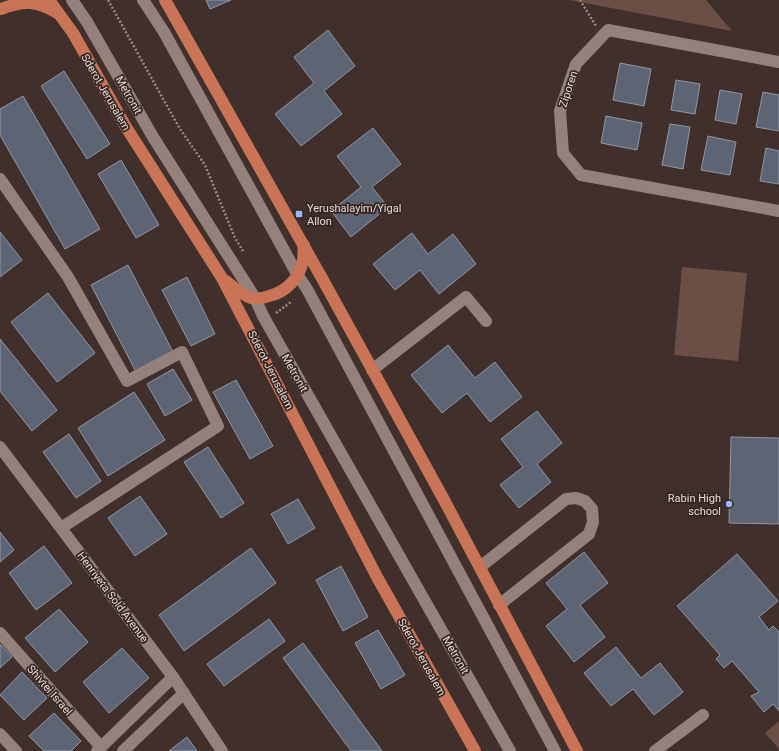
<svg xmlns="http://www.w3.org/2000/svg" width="779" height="751" viewBox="0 0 779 751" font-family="Roboto,sans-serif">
<rect width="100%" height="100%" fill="#402f2a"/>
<path fill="#6b4e45" d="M 569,0 L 706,0 L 732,31 Z
M 682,267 L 747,273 L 738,361 L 674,355 Z
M 779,721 L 779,749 L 765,733 Z"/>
<path fill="#5d6473" stroke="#9097a8" d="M 206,0 L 231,0 L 210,9 Z
M 328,30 L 355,66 L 324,91 L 342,114 L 301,146 L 275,114 L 314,83 L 294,57 Z
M 620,63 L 651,69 L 644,106 L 613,100 Z
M 64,71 L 110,144 L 87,159 L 41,86 Z
M 676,80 L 700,84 L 695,114 L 671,110 Z
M 720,90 L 742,94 L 736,124 L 715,120 Z
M 763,92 L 779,95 L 779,131 L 756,127 Z
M 23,96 L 100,229 L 65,249 L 0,135 L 0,109 Z
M 606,116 L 642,123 L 637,150 L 601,143 Z
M 670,124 L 690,127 L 683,169 L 662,165 Z
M 373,128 L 401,164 L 372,187 L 388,207 L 351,237 L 331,211 L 361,187 L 337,156 Z
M 708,136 L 736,142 L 730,175 L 701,170 Z
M 766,148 L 779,151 L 779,184 L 760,181 Z
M 121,160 L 159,225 L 136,238 L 98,174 Z
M 0,232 L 22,260 L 0,277 Z
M 412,233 L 428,254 L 453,234 L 476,264 L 439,294 L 420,270 L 395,290 L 373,264 Z
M 128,265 L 173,352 L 136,372 L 91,285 Z
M 187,277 L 215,334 L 191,346 L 162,290 Z
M 48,293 L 95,353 L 57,382 L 11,322 Z
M 0,339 L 57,410 L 32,431 L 0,391 Z
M 448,345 L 475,378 L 495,362 L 522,397 L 490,422 L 467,393 L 442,413 L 411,375 Z
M 173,369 L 192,400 L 165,416 L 147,384 Z
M 236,380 L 273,446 L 250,459 L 213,392 Z
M 134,392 L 165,440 L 108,476 L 78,428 Z
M 537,411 L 562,443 L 537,464 L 551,482 L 519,508 L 500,485 L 523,467 L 501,439 Z
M 69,434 L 101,481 L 76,498 L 43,452 Z
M 731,437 L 779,438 L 779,524 L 729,523 Z
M 208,447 L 244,503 L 221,518 L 184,462 Z
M 140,496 L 167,534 L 135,556 L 108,518 Z
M 298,499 L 315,528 L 288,544 L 271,514 Z
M 0,532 L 14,550 L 0,562 Z
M 44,546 L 72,583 L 36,610 L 9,573 Z
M 251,548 L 276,583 L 184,651 L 159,615 Z
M 584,552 L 608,583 L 580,605 L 605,637 L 574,662 L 546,626 L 567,609 L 546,583 Z
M 737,554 L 778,601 L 759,617 L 769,630 L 773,626 L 779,632 L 779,711 L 773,704 L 764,712 L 751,696 L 759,692 L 732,661 L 724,668 L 716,659 L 720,655 L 677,606 Z
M 341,566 L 368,617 L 343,631 L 316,580 Z
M 59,609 L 88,642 L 55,672 L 25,638 Z
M 269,619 L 285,641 L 224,686 L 207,664 Z
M 378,630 L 405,675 L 381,689 L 355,643 Z
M 303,643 L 382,751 L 351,751 L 283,658 Z
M 0,644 L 12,657 L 0,668 Z
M 616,647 L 641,678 L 660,663 L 683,692 L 654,715 L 633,689 L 611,706 L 584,673 Z
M 122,648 L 149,678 L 109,713 L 83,682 Z
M 22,672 L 47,698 L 24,720 L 0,695 Z
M 54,713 L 81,741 L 71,751 L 44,751 L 29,736 Z
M 187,737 L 197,751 L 169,751 Z"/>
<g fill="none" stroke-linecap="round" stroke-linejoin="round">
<path stroke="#988a86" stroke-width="2.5" stroke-dasharray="2 2" stroke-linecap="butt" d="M 108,0 L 180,129 L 205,165 L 235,238 L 243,251
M 580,0 L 596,26
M 276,313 L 291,302"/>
<path stroke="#95817b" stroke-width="12" d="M 72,0 L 87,22 L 153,137 L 255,298 L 263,316 L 510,751
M 143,0 L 164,32 L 297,274 L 307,289 L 555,751
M 779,62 L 608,30 L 576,64 L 560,111 L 563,153 L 581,175 L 779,211
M 0,179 L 68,277 L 127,381 L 182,352 L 218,426 L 61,528
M 372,370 L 466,297 L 486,321
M 0,447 L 173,677 L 222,751
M 480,567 L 566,499 L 576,498 L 585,501 L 592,509 L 593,522 L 589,534 L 499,605
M 0,633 L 101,747
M 0,734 L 16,751
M 97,751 L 173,677
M 123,751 L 184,693
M 655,751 L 703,715"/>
<path stroke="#c97357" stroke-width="12" d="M 49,0 L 73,33 L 126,127 L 222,278 L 377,577 L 475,751
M 165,0 L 323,280 L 443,498 L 577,751
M 1,9 C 23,1 36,0 57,13
M 226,281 C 234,287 241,295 251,298 C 257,299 264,298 269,296 C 286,292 300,278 303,260 C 304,255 303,250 304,245"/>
</g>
<g fill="#9ab5fd" stroke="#352621" stroke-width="1.5">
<rect x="295" y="210" width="8" height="8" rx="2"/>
<circle cx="729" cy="504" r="4"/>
</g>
<g text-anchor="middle" stroke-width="3.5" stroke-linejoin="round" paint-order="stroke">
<g font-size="11" fill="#e6dbd7" stroke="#352621">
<text transform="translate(568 89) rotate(-72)" y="4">Ziporen</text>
<text transform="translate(106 92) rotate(60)" y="4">Sderot Jerusalem</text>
<text transform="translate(129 95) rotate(60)" y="4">Metronit</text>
<text transform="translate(271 370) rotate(63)" y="4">Sderot Jerusalem</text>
<text transform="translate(295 373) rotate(60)" y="4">Metronit</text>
<text transform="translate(113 597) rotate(53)" y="4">Henriyeta Sold Avenue</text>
<text transform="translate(456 655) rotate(60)" y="4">Metronit</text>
<text transform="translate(422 657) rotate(61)" y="4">Sderot Jerusalem</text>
<text transform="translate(50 690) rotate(49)" y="4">Shivtei Israel</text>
</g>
<g font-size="11" fill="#e6dbd7" stroke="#352621" text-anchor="start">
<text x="307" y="212">Yerushalayim/Yigal<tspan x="307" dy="13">Allon</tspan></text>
<text x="721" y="502" text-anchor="end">Rabin High<tspan x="721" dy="13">school</tspan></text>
</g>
</g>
</svg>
